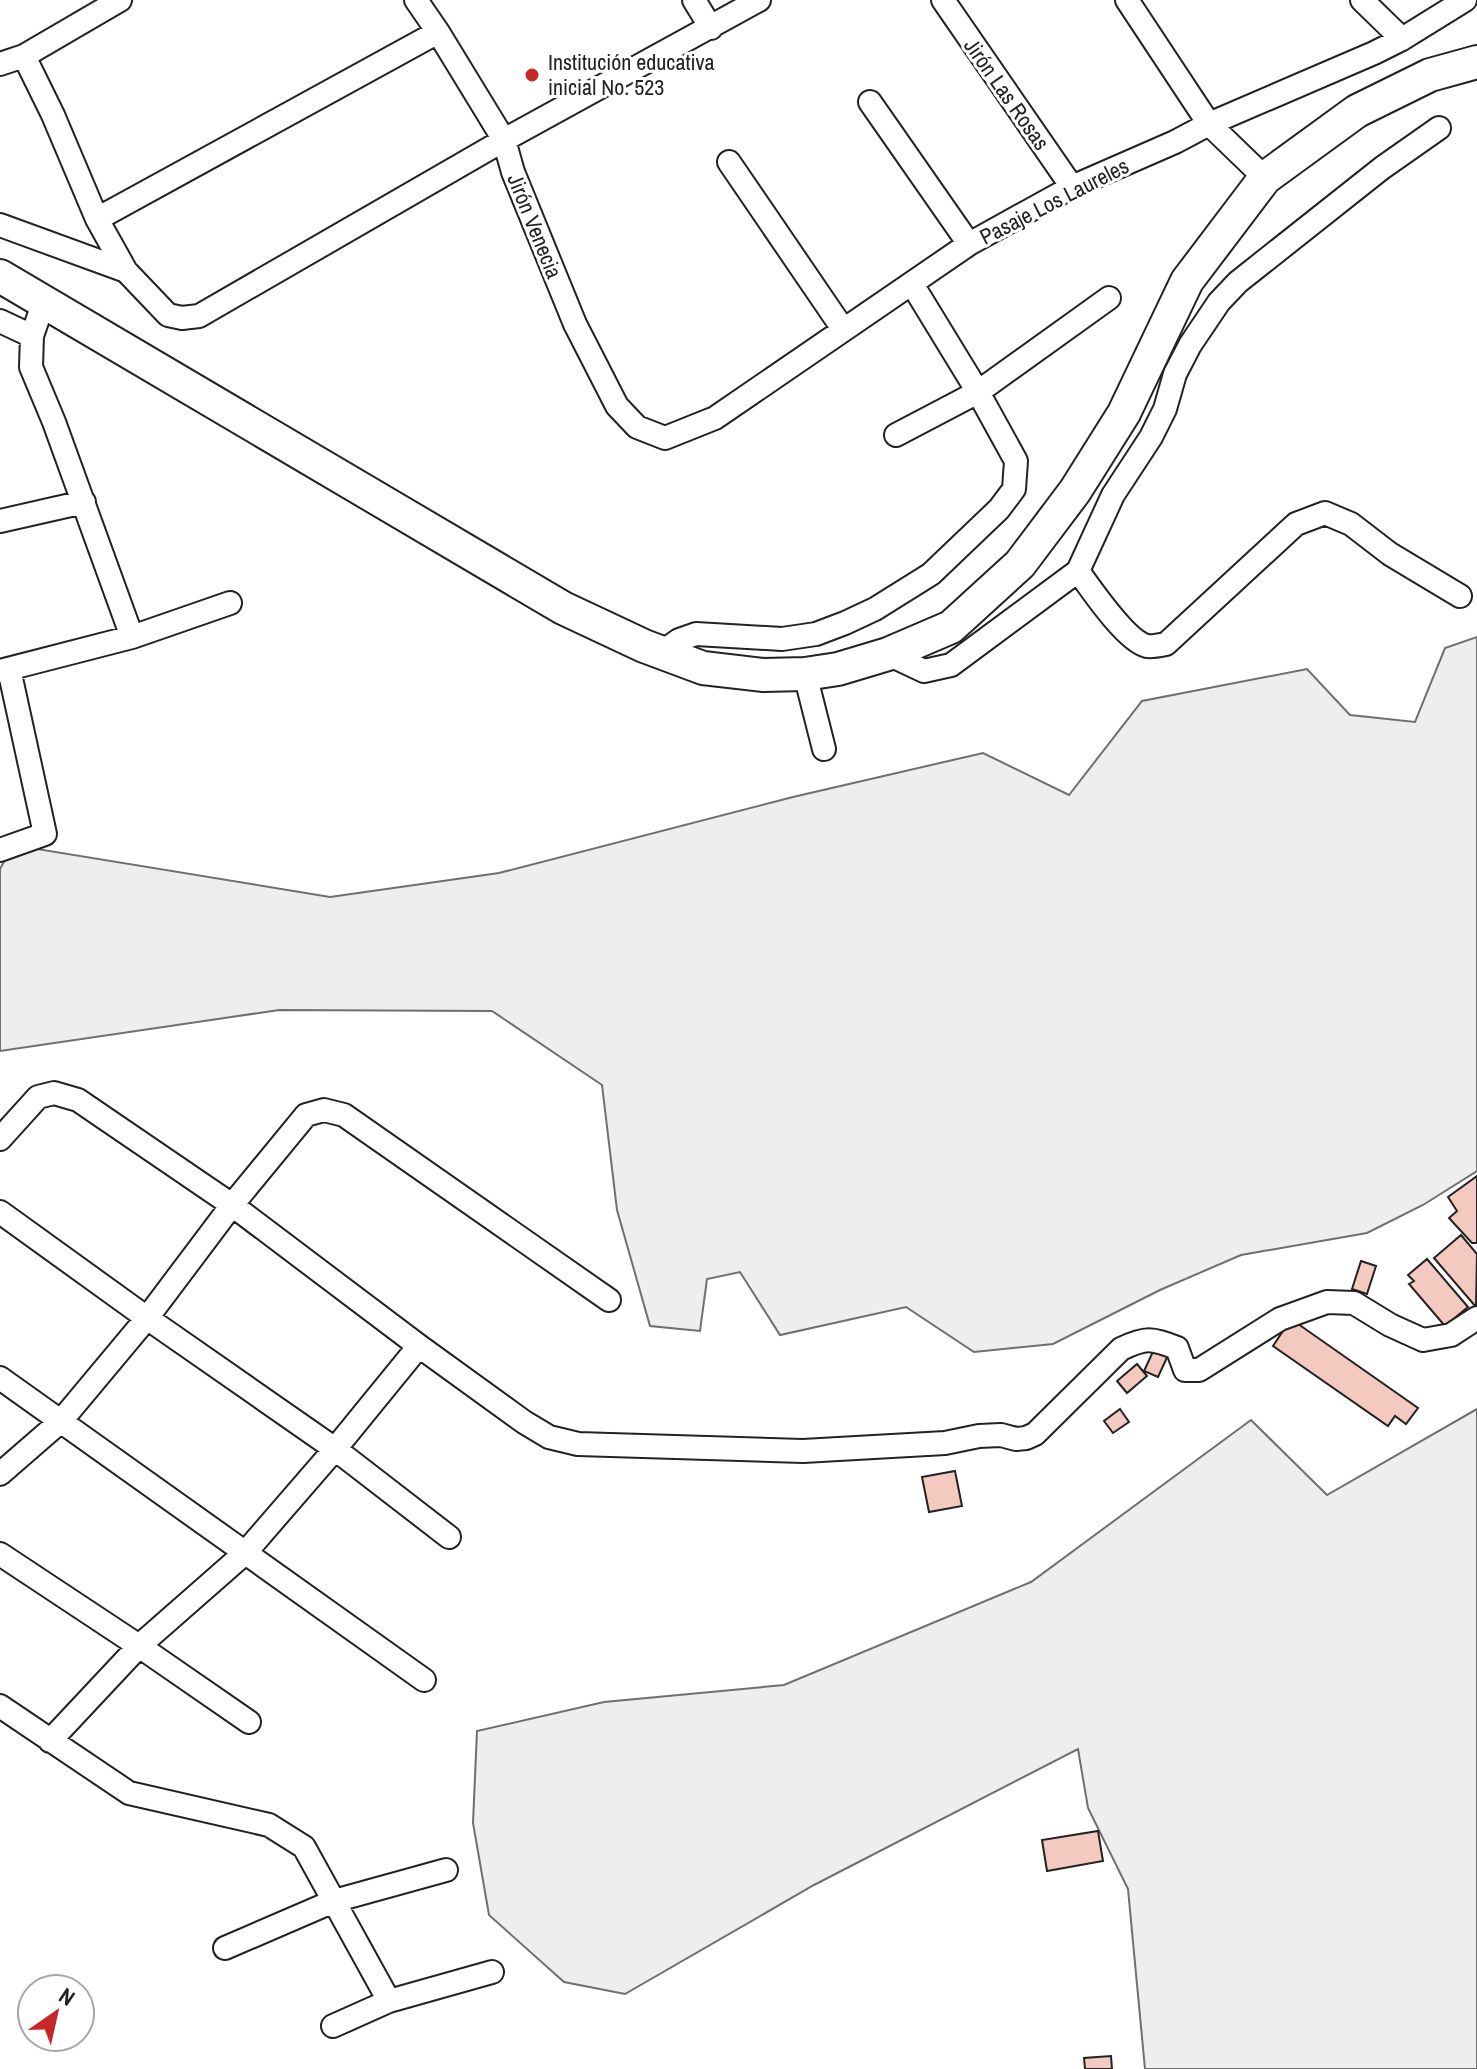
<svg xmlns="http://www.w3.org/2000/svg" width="1477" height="2069" viewBox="0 0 1477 2069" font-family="'Archivo Narrow',sans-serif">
<rect width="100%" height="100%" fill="#fff"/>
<path fill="#eee" stroke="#6f6f6f" stroke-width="2" d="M 1477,637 L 1477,1171 L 1423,1205 L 1367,1233 L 1241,1255 L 1160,1290 L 1053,1344 L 974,1352 L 906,1307 L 780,1335 L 740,1272 L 707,1279 L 700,1331 L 650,1326 L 617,1210 L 602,1085 L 492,1011 L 279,1010 L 0,1051 L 0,869 L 13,845 L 330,897 L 499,873 L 793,797 L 983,753 L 1069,795 L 1142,701 L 1307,669 L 1350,715 L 1415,722 L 1445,648 Z
M 1477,1409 L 1477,2069 L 1145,2069 L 1128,1889 L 1088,1808 L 1078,1749 L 814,1885 L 625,1994 L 564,1982 L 489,1915 L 473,1823 L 477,1731 L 604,1702 L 784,1685 L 1031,1582 L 1251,1420 L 1327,1495 Z"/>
<path fill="#f3c9c0" stroke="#222" stroke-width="2" d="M 1477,1176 L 1477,1243 L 1472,1243 L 1449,1218 L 1457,1211 L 1448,1197 Z
M 1461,1235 L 1477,1254 L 1476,1307 L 1434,1258 Z
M 1427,1259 L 1468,1307 L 1445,1326 L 1409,1284 L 1414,1281 L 1408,1275 Z
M 1361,1261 L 1376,1266 L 1367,1294 L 1352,1289 Z
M 1291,1319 L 1418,1408 L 1406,1424 L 1395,1416 L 1388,1426 L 1273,1346 Z
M 1156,1345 L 1170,1351 L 1158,1377 L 1144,1371 Z
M 1137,1364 L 1147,1376 L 1127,1393 L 1117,1381 Z
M 1120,1409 L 1129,1422 L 1113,1433 L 1104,1421 Z
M 955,1471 L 962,1506 L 929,1512 L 922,1477 Z
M 1098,1831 L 1103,1861 L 1047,1871 L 1042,1840 Z
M 1111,2056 L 1112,2069 L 1085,2069 L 1084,2058 Z"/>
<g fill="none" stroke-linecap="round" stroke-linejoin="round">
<defs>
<path id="minor" d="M 416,0 L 438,32 L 504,140 L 513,172 L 575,324 L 617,406 L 637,427 L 665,438 L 715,418 L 969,244 L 1072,187 L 1175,142 L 1209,124 L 1374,53 L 1402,39 L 1465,0
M 694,0 L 711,28
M 943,0 L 1072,187
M 1127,0 L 1209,124 L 1265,178
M 1362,0 L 1402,39
M 24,56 L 53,115 L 97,219 L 126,271
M 0,64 L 24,56 L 120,0
M 870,102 L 969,244
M 729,162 L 843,329
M 97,219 L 438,32
M 0,225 L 126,271 L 168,315 L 182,318 L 199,316 L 504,140 L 759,0
M 44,301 L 32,336 L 31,367 L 54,422 L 132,637
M 0,321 L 32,336
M 896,435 L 978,392 L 1109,298
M 0,521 L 84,502
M 1078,571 C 1091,589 1126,641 1147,646 C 1152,647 1161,645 1166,644 L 1296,524 L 1325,513 L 1351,524 L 1390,554 L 1460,596
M 661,653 L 679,640 L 696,634 L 782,639 L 816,634 L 845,623 L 875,609 L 931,574 L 999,509 L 1014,489 L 1016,461 L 978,392 L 912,284
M 888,654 L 924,671 L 951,665 L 1078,571 L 1113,495 L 1151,437 L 1165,409 L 1175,374 L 1190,345 L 1219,302 L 1238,282 L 1382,168 L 1439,128
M 0,671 L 132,637 L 230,603
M 805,674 L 824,749
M 0,850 L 45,834 L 9,669
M 0,1139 L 38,1097 L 54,1093 L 78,1100 L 232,1205 L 419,1346 L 524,1422 L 549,1437 L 578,1444 L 803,1451 L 945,1443 L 979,1436 L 1001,1435 L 1016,1439 L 1026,1438 L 1035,1434 L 1121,1349 C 1146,1337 1151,1338 1177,1348 L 1185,1370 L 1199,1370 L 1280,1319 L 1327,1302 L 1354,1303 L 1390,1325 L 1423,1340 L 1451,1335 L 1477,1318
M 0,1212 L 147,1318 L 335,1449 L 449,1537
M 0,1378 L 424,1680
M 0,1474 L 61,1421 L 147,1318 L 232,1205 L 306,1115 L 324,1110 L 344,1115 L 609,1300
M 0,1554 L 139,1646 L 249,1722
M 0,1706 L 129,1793 L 269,1825 L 304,1847 L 389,2001
M 50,1741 L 139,1646 L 245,1553 L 335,1449 L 419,1346
M 225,1948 L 334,1901 L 446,1870
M 333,2026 L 389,2001 L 492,1972"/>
<path id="highway" d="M 0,276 L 563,608 L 644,646 L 703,668 L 764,675 L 805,674 L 838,669 L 888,654 L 951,627 L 1020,564 L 1075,491 L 1124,413 L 1187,281 L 1265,178 L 1357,111 L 1430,75 L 1477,62"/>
</defs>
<use href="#minor" stroke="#222" stroke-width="26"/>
<use href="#highway" stroke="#222" stroke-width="36"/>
<use href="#minor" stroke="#fff" stroke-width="22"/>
<use href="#highway" stroke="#fff" stroke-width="32"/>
</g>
<circle fill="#c62828" stroke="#fff" stroke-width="3" cx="532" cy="75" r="8"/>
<g text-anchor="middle" stroke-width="6" stroke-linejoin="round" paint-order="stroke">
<g font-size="22" fill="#222" stroke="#fff" text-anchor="start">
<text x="548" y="70">Institución educativa<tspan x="548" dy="25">inicial No. 523</tspan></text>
</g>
<g font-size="22" fill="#222" stroke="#fff">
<text transform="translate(1007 94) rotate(55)" y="8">Jirón Las Rosas</text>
<text transform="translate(1054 201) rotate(-27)" y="8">Pasaje Los Laureles</text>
<text transform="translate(535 226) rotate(68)" y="8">Jirón Venecia</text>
</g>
</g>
<g transform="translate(56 2013) rotate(34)"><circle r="38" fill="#ffffff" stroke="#a7a7a7" stroke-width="2"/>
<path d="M0-6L14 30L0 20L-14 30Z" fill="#c62828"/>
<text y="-12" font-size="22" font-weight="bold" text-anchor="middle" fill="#222222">N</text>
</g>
</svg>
